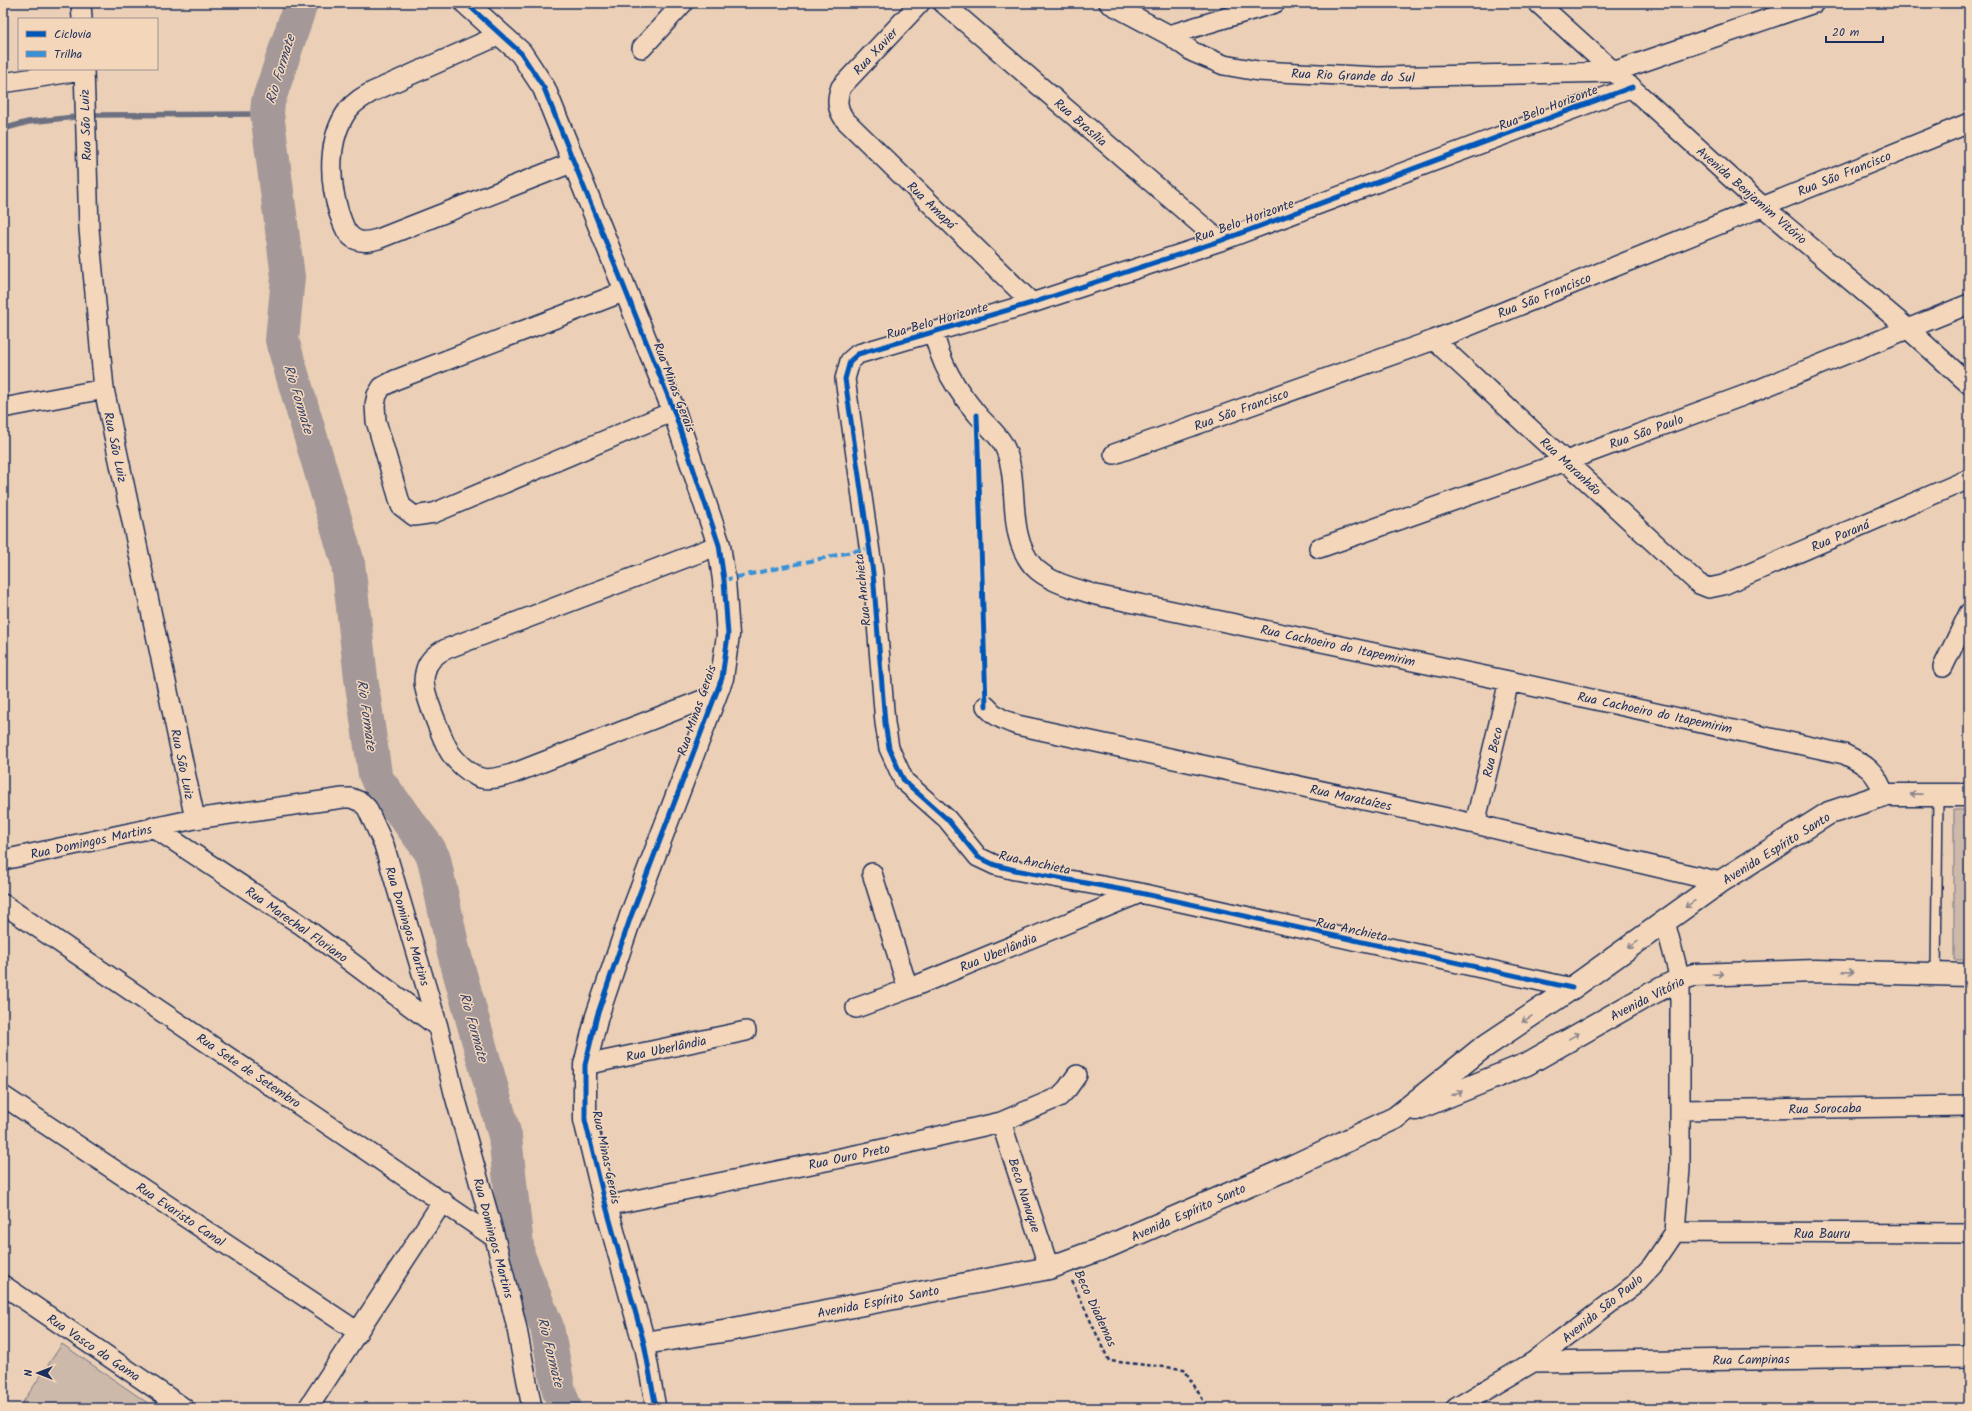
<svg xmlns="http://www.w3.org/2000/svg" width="1972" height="1411" viewBox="0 0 1972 1411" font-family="Kalam,sans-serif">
<rect width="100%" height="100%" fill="#ebd0b7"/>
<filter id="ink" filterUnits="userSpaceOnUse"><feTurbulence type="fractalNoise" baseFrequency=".025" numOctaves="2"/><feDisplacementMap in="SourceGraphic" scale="8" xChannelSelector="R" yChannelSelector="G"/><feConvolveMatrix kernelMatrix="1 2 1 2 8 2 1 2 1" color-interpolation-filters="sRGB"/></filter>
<g filter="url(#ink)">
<path fill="#cdb9aa" stroke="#747484" d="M 1954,810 L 1969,810 L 1969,960 L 1954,960 Z
M 62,1344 L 155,1408 L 19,1408 Z"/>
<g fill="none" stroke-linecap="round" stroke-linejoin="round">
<path stroke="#6d6f81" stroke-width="5.5" d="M 3,129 L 28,122 L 94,115 L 267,114"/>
<path stroke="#a49998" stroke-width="34" d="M 301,3 L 268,102 L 267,113 L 288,277 L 282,340 L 348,563 L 361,678 L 375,774 L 378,781 L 429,849 L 434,859 L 453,949 L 505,1136 L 518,1255 L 547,1327 L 559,1391 L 565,1408"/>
<defs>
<path id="service" d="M 1936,974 L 1938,795"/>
<path id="minor" d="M 81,3 L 82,19
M 920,3 L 841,87 C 836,100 837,109 845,120 L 1032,303
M 943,3 L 1220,241
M 1109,3 L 1169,35 L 1193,52 L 1224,65 L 1258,71 L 1378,77 L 1613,72 L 1814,3
M 1538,3 L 1762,206 L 1907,328 L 1969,384
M 500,35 L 372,92 C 363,97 355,101 348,110 C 327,139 329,181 339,213 C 343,224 346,236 357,240 C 364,243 371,241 378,239 L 574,162
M 1169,35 L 1275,3
M 642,48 L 683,3
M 84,69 L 89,229 L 104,389 L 195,819
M 3,83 L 84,70
M 626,291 L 395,380 L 382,387 L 377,395 L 375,405 L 376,421 L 401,506 L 414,516 L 434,513 L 674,411
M 934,332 C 940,364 956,389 977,414 C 985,424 996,432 1003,444 C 1022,479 1004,532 1033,566 C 1049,583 1075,588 1096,595 L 1509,681 L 1844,754 C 1865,764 1877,771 1884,795
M 1434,340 L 1699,584 L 1709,588 L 1723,585 L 1969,479
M 3,408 L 104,389
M 1114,454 L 1434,340 L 1969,123
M 1319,548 L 1566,461 L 1745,395 L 1969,304
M 1943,667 L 1969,613
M 715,695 L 512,774 C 502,777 486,782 476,776 C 467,771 457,762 451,754 C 444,744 427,700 425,688 C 424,684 424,677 425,673 C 427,661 435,654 446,649 L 719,545
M 986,706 C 995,717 1004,720 1017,725 L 1475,824 L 1720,882
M 1475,824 L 1509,681
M 153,827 L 300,924 L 438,1027
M 3,860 L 195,819 L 343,798 L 351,798 L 361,802 L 367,808 L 384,845 L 438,1027 L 454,1093 L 495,1238 L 516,1324 L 532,1408
M 872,873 L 908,989
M 3,904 L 495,1238
M 1572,988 L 1140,893 L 1015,870 L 995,865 L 978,857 L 947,819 L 904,781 L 889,748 L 885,723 L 873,573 L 845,379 L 850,361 L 858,354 L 1032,303 L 1220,241 L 1632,87
M 856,1008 L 908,989 L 1140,893
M 585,1065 L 746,1031
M 3,1096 L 358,1332
M 1680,1110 L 1969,1106
M 1001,1122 L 1049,1268
M 606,1206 L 865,1153 L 1001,1122 L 1059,1097 L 1067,1089 L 1077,1075
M 1675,1232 L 1969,1233
M 3,1285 L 184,1408
M 644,1343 L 656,1408
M 1533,1362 L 1969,1356
M 308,1408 L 443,1201
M 1456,1408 L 1533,1362 L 1634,1285 L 1652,1266 L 1675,1232 L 1680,1168 L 1680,979 L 1665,922"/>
<path id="tertiary" d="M 466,3 L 521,53 L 544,88 L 674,411 L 719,545 L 724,580 L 728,635 L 722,678 L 631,916 L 597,1016 L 585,1065 L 585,1120 L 606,1206 L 644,1343 L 729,1330 L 1049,1268 L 1109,1246 L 1289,1168 L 1395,1118 L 1481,1049 L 1572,988 L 1720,882 L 1829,813 L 1884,795 L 1969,795
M 1416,1109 L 1527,1064 L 1643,998 L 1680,979 L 1694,975 L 1815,971 L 1969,975"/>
</defs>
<use href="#service" stroke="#1b2f5e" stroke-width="12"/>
<use href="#minor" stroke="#1b2f5e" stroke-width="22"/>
<use href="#tertiary" stroke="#1b2f5e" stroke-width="25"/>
<path stroke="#1b2f5e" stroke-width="2.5" stroke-dasharray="4 3" stroke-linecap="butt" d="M 1072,1281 L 1109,1361 L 1184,1369 L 1208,1408"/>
<use href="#service" stroke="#f4d7bb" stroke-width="9"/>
<use href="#minor" stroke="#f4d7bb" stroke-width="19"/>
<use href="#tertiary" stroke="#f4d7bb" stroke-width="22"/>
<path stroke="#3891d7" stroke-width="4" stroke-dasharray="8 4" stroke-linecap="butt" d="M 724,580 L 869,548"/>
<defs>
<path id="cycleway" d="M 466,3 L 521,53 L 544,88 L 674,411 L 719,545 L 724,580 L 728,635 L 722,678 L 631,916 L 597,1016 L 585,1065 L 585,1120 L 606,1206 L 644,1343 L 656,1408
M 977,415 L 986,706
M 1572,988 L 1140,893 L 1015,870 L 995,865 L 978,857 L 947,819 L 904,781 L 889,748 L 885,723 L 873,573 L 845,379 L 850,361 L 858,354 L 1032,303 L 1220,241 L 1632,87"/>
</defs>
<use href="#cycleway" stroke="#f4d7bb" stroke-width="8"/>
<use href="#cycleway" stroke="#0057b8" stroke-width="5"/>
</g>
<defs><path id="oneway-shaft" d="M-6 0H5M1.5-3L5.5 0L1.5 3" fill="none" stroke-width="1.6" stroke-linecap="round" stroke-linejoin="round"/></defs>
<g stroke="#88838c">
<use href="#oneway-shaft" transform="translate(1916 794) rotate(-179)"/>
<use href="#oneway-shaft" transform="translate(1690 904) rotate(145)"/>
<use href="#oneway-shaft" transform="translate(1633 945) rotate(144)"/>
<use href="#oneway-shaft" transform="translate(1848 972) rotate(2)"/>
<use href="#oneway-shaft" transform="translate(1718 974) rotate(-2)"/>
<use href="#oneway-shaft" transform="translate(1527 1019) rotate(148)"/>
<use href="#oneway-shaft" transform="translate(1574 1036) rotate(-29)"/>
<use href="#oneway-shaft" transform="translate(1457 1093) rotate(-22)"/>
</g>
</g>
<g text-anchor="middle" stroke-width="3" stroke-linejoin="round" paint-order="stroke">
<g font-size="13" fill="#1b2f5e" stroke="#f4d7bb">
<text transform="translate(875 51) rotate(-47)" y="5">Rua Xavier</text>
<text transform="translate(1353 75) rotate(2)" y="5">Rua Rio Grande do Sul</text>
<text transform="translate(1548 107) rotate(-21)" y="5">Rua Belo Horizonte</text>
<text transform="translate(1081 122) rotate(41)" y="5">Rua Brasília</text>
<text transform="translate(85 125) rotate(-92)" y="5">Rua São Luiz</text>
<text transform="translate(1844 173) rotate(-22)" y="5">Rua São Francisco</text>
<text transform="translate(1752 195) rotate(41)" y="5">Avenida Benjamim Vitório</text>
<text transform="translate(932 205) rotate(44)" y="5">Rua Amapá</text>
<text transform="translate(1244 220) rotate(-20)" y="5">Rua Belo Horizonte</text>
<text transform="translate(1544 295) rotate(-22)" y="5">Rua São Francisco</text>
<text transform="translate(937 320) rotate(-16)" y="5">Rua Belo Horizonte</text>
<text transform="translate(675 387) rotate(69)" y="5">Rua Minas Gerais</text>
<text transform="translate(1241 409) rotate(-20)" y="5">Rua São Francisco</text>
<text transform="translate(1646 431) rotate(-20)" y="5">Rua São Paulo</text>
<text transform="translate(116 447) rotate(78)" y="5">Rua São Luiz</text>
<text transform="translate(1571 466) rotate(43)" y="5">Rua Maranhão</text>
<text transform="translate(1840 535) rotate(-23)" y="5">Rua Paraná</text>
<text transform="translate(862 590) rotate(-96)" y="5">Rua Anchieta</text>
<text transform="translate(1338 645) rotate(12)" y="5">Rua Cachoeiro do Itapemirim</text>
<text transform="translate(696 710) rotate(-71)" y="5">Rua Minas Gerais</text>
<text transform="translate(1655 712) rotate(12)" y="5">Rua Cachoeiro do Itapemirim</text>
<text transform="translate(1492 752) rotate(-77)" y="5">Rua Beco</text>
<text transform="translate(183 764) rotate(78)" y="5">Rua São Luiz</text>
<text transform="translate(1351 797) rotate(12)" y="5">Rua Marataízes</text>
<text transform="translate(91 841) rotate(-12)" y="5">Rua Domingos Martins</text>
<text transform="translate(1776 848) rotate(-32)" y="5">Avenida Espírito Santo</text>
<text transform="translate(1035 862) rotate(12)" y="5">Rua Anchieta</text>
<text transform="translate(297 924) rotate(35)" y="5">Rua Marechal Floriano</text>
<text transform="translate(408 926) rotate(73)" y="5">Rua Domingos Martins</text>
<text transform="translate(1352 929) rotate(12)" y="5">Rua Anchieta</text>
<text transform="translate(998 952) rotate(-22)" y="5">Rua Uberlândia</text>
<text transform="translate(1647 998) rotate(-27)" y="5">Avenida Vitória</text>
<text transform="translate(666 1048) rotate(-12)" y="5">Rua Uberlândia</text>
<text transform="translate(249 1070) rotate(34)" y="5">Rua Sete de Setembro</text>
<text transform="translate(1825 1108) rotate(-1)" y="5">Rua Sorocaba</text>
<text transform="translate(849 1156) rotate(-12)" y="5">Rua Ouro Preto</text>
<text transform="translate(607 1157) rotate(78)" y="5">Rua Minas Gerais</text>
<text transform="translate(1025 1195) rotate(72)" y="5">Beco Nanuque</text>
<text transform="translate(1188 1212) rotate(-24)" y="5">Avenida Espírito Santo</text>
<text transform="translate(181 1214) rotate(34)" y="5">Rua Evaristo Canal</text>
<text x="1822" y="1238">Rua Bauru</text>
<text transform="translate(494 1238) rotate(75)" y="5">Rua Domingos Martins</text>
<text transform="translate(878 1301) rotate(-11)" y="5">Avenida Espírito Santo</text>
<text transform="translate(1096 1308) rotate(65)" y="5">Beco Diademas</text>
<text transform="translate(1602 1308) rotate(-39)" y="5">Avenida São Paulo</text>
<text transform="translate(94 1347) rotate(34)" y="5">Rua Vasco da Gama</text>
<text transform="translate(1751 1359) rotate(-1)" y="5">Rua Campinas</text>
</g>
<g font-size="14" font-style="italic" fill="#36446a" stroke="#f4d7bb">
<text transform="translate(280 69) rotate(-73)" y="5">Rio Formate</text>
<text transform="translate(299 399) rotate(73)" y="5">Rio Formate</text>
<text transform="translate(367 715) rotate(82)" y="5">Rio Formate</text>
<text transform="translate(474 1027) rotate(74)" y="5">Rio Formate</text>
<text transform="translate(551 1352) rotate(76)" y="5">Rio Formate</text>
</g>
</g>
<rect width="1972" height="1411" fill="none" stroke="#f4d7bb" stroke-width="16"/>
<rect x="8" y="8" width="1956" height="1395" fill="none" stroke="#1b2f5e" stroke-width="1.5" filter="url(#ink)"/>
<rect x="18" y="18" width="140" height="52" fill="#f4d7bb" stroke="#9d9496"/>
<rect x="26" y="31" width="20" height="6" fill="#0057b8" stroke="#9d9496"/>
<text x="54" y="38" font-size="12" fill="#1b2f5e">Ciclovia</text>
<rect x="26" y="51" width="20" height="6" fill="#3891d7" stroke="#9d9496"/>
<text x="54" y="58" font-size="12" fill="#1b2f5e">Trilha</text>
<g transform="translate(38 1373) rotate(270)" stroke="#f4d7bb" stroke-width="3" paint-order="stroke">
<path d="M0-3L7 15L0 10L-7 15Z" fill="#1b2f5e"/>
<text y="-6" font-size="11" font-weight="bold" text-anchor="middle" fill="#1b2f5e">N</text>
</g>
<path d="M1826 36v6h57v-6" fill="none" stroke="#1b2f5e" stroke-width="2"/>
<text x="1832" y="36" font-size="12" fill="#1b2f5e" stroke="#f4d7bb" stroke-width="3" paint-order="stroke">20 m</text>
</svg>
